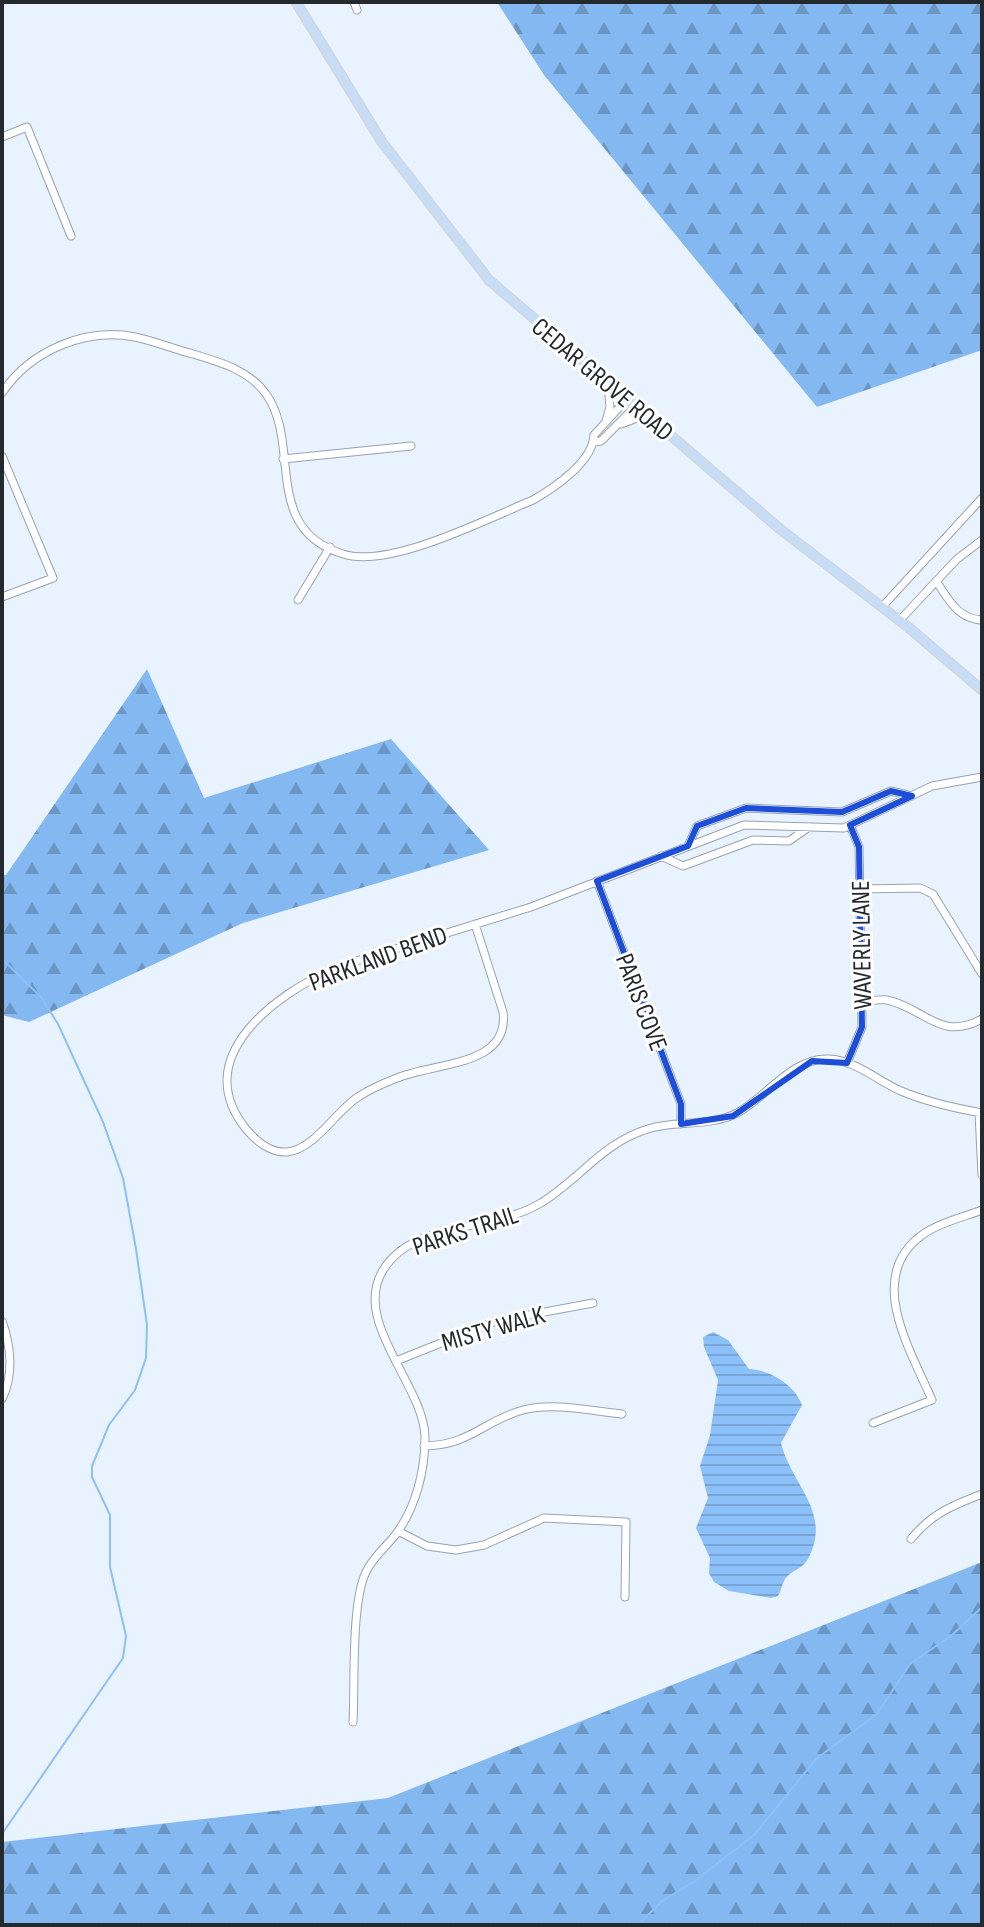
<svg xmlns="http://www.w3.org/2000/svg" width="984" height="1927" viewBox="0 0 984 1927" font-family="'Sofia Sans Condensed',sans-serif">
<defs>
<pattern id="forest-firs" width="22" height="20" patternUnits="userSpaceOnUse" patternTransform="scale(2)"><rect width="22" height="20" fill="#83b8f1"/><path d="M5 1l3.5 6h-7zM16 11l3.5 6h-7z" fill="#6b96c4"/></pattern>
<pattern id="water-rules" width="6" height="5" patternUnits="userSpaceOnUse" patternTransform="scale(2)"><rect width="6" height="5" fill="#8bc0f9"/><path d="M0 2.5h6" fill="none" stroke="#78a5d6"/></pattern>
</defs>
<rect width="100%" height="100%" fill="#e9f3ff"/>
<path fill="url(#forest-firs)" d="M 497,2 L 982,2 L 982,350 L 817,407 L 544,75 Z
M 147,669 L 204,798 L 391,739 L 489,850 L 243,923 L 29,1022 L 2,1015 L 2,875 L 6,875 Z
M 982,1562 L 982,1925 L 2,1925 L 2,1842 L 388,1798 Z"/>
<path fill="url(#water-rules)" d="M 713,1332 L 728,1340 L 749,1369 C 770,1370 795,1385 802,1405 L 781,1443 C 791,1485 833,1512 808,1559 C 803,1569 791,1570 785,1579 C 782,1584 781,1591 778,1596 L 771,1598 L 729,1591 L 714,1582 L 709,1573 L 710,1558 L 696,1528 L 708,1498 L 700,1466 L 710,1435 L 718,1380 L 704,1347 L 703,1337 Z"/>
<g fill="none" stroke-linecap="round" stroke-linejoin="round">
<path stroke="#8bc0f9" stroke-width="2" d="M 2,959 L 41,997 L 58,1024 L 103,1122 L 123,1178 L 136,1249 L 147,1325 L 146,1358 L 135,1390 L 109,1425 L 92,1466 L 92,1477 L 110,1515 L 110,1567 L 126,1636 L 123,1658 L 2,1834
M 638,1925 L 662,1901 L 695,1881 L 755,1834 L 816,1759 L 877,1714 L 910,1664 L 952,1635 L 982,1607"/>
<defs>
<path id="minor" d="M 354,2 L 357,10
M 2,137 L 27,127 L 71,236
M 2,393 C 30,351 85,327 135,337 C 154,341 174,349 193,354 C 220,362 249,370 266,394 C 302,444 261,529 343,554 C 390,569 486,519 533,500 C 554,488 593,462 594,435 L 626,400
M 606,421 L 610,407 L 608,384
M 621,424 L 637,418 L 652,422
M 594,442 L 601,441 L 635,407
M 2,456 L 53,578 L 2,597
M 283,459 L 411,446
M 936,581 C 949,600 958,619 982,620
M 298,600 L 330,547
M 882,607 L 982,498
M 899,621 L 957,559 L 982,540
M 688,846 L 697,826 L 746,808 L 842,812 L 891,791 L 912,796
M 661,856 L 683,866 L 753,840 L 789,841 L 809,827
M 597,881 L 681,1104 L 681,1124
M 860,889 L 920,888 L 933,894 L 982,974
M 475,924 L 503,1012 C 510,1067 435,1062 397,1078 C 384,1083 370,1089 358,1097 C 336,1111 314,1150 287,1152 C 271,1153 256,1141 246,1129 C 188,1057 276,994 337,967 L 531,907 L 744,825 L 844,828 L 932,786 L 982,777
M 862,1002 C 870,1001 880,999 887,1000 C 925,1008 940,1042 982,1019
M 847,1063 L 862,1027 L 859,847 L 850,825
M 979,1113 L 982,1175
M 2,1321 C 11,1346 14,1375 2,1399
M 396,1361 L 496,1321 L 593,1303
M 873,1423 L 932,1400 C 910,1349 863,1274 925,1233 C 941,1222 964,1217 982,1210
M 424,1446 C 471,1445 483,1421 523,1410 C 553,1402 592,1411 622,1414
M 398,1531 L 427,1546 L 456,1550 L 484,1545 L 544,1518 L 626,1522 L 625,1597
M 911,1539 C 931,1514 953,1505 982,1494
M 353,1722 C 355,1686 351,1602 366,1572 C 372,1558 387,1546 396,1534 C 416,1507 425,1471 425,1437 C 424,1386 353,1323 382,1272 C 411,1220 492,1232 539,1204 C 577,1182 603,1142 648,1129 C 675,1120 711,1127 737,1113 C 766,1098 792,1057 829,1059 C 855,1060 878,1081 901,1091 C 927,1102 954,1108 982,1113"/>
<path id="major" d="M 296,2 L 382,142 L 489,280 L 780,529 L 908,627 L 982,690"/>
</defs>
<use href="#minor" stroke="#97a3b1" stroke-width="9"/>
<use href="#major" stroke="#d3d4d5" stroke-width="11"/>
<use href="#minor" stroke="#fff" stroke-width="7"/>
<use href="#major" stroke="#c7ddf5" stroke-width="9"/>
</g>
<path fill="none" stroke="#1d4ed8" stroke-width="6" stroke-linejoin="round" d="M 891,791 L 912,796 L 850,825 L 859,847 L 862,1027 L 847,1063 L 812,1061 L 733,1116 L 681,1124 L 681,1104 L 597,881 L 688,846 L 697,826 L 746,808 L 842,812 Z"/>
<g text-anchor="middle" stroke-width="6" stroke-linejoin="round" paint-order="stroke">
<g font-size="26" fill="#24292e" stroke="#fff">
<text transform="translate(603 379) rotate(40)" y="9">CEDAR GROVE ROAD</text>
<text transform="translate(861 945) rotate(-91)" y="9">WAVERLY LANE</text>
<text transform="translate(378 958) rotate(-20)" y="9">PARKLAND BEND</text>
<text transform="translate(642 1002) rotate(69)" y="9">PARIS COVE</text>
<text transform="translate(465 1230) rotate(-18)" y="9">PARKS TRAIL</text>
<text transform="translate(493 1328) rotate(-16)" y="9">MISTY WALK</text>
</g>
</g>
<rect width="984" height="1927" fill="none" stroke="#24292e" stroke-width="8"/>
</svg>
